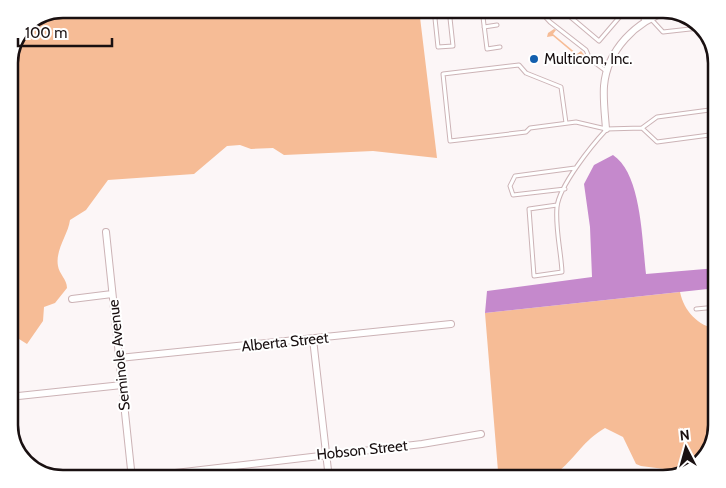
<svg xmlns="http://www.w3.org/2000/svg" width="726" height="488" viewBox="0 0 726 488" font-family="Cabin,sans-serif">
<rect width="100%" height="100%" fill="#fcf6f7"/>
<path fill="#f6bc96" d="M 63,9 L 419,9 L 437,158 L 373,151 L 284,155 L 273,148 L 251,149 L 240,145 L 227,146 L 194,174 L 108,180 L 86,210 L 70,220 C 68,235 55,250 58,266 C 59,274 67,279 67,288 L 55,303 L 44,307 L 43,321 L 27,344 L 19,339 L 15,313 L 9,300 L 9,59 L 27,22 Z
M 554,29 L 556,30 L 553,34 L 577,54 L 581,51 L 586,57 L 576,61 L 574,60 L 578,57 L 553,36 L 547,37 L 548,33 Z
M 680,292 C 684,311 698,326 717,329 L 717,425 L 708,455 L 680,471 L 641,466 L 636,464 L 623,437 L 605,428 C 583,441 577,456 559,471 C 545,483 518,479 501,479 L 498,471 L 485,313 Z"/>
<path fill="#c589cc" d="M 613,155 C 642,174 642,242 646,274 L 717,268 L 717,288 L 485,313 L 487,291 L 592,277 L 590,227 L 584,184 L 594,165 Z"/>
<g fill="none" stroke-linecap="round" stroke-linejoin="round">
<defs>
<path id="service" d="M 434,9 L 438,47 L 453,46 L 449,9
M 482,9 L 487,49 L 500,47
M 538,9 L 550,22 L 586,50 L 590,59 L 606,71
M 561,9 L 599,41 L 623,13 L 623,9
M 570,9 L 570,16
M 639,9 L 644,21
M 651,19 L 663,32 L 699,28
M 484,27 L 497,25
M 566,123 L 561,87 L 526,73 L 519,65 L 443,74 L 450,141 L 526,132 L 530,128 L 576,122 L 606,129 L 642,128 L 657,117 L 717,109
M 642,128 L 657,142 L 717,134
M 711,135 L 717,193
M 565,189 L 513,195 L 510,186 L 515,176 L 575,168
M 557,205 L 529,209 L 534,276 L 562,272 C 561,251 555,228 557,207 C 559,186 592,145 606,130
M 696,309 L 717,307"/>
<path id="minor" d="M 606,129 C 605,115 603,100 604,86 C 607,50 636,21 669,11
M 106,232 L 132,479
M 72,299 L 112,294
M 313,339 L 329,479
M 119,358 L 451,324
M 9,397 L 122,385
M 124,479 L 422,444 L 481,434"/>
</defs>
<use href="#service" stroke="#ccb3b6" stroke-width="5"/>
<use href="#minor" stroke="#ccb3b6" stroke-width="8"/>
<use href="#service" stroke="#fff" stroke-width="3"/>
<use href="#minor" stroke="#fff" stroke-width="6"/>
</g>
<circle fill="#135fae" stroke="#fff" stroke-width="2" cx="534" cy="59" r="5"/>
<g text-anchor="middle" stroke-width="4" stroke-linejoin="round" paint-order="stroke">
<g font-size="15" fill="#191011" stroke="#fff" text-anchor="start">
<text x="544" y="64">Multicom, Inc.</text>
</g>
<g font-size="15" fill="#191011" stroke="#fff">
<text transform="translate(285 342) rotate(-6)" y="5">Alberta Street</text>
<text transform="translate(119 355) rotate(-96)" y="5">Seminole Avenue</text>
<text transform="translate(362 450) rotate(-6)" y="5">Hobson Street</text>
</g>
</g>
<path d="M0 0H726V488H0ZM63 18H663A45 45 0 0 1 708 63V425A45 45 0 0 1 663 470H63A45 45 0 0 1 18 425V63A45 45 0 0 1 63 18Z" fill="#fff" fill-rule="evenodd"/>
<path fill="none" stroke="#191011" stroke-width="2.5" d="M63 18H663A45 45 0 0 1 708 63V425A45 45 0 0 1 663 470H63A45 45 0 0 1 18 425V63A45 45 0 0 1 63 18Z"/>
<g transform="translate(686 448) rotate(354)" stroke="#ffffff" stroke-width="4" paint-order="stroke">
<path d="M0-4L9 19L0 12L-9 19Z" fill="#191011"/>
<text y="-8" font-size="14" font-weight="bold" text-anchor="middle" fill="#191011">N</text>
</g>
<path d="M18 38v8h94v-8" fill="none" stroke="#191011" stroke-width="2.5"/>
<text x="25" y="38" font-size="15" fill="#191011" stroke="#ffffff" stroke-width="4" paint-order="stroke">100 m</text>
</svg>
